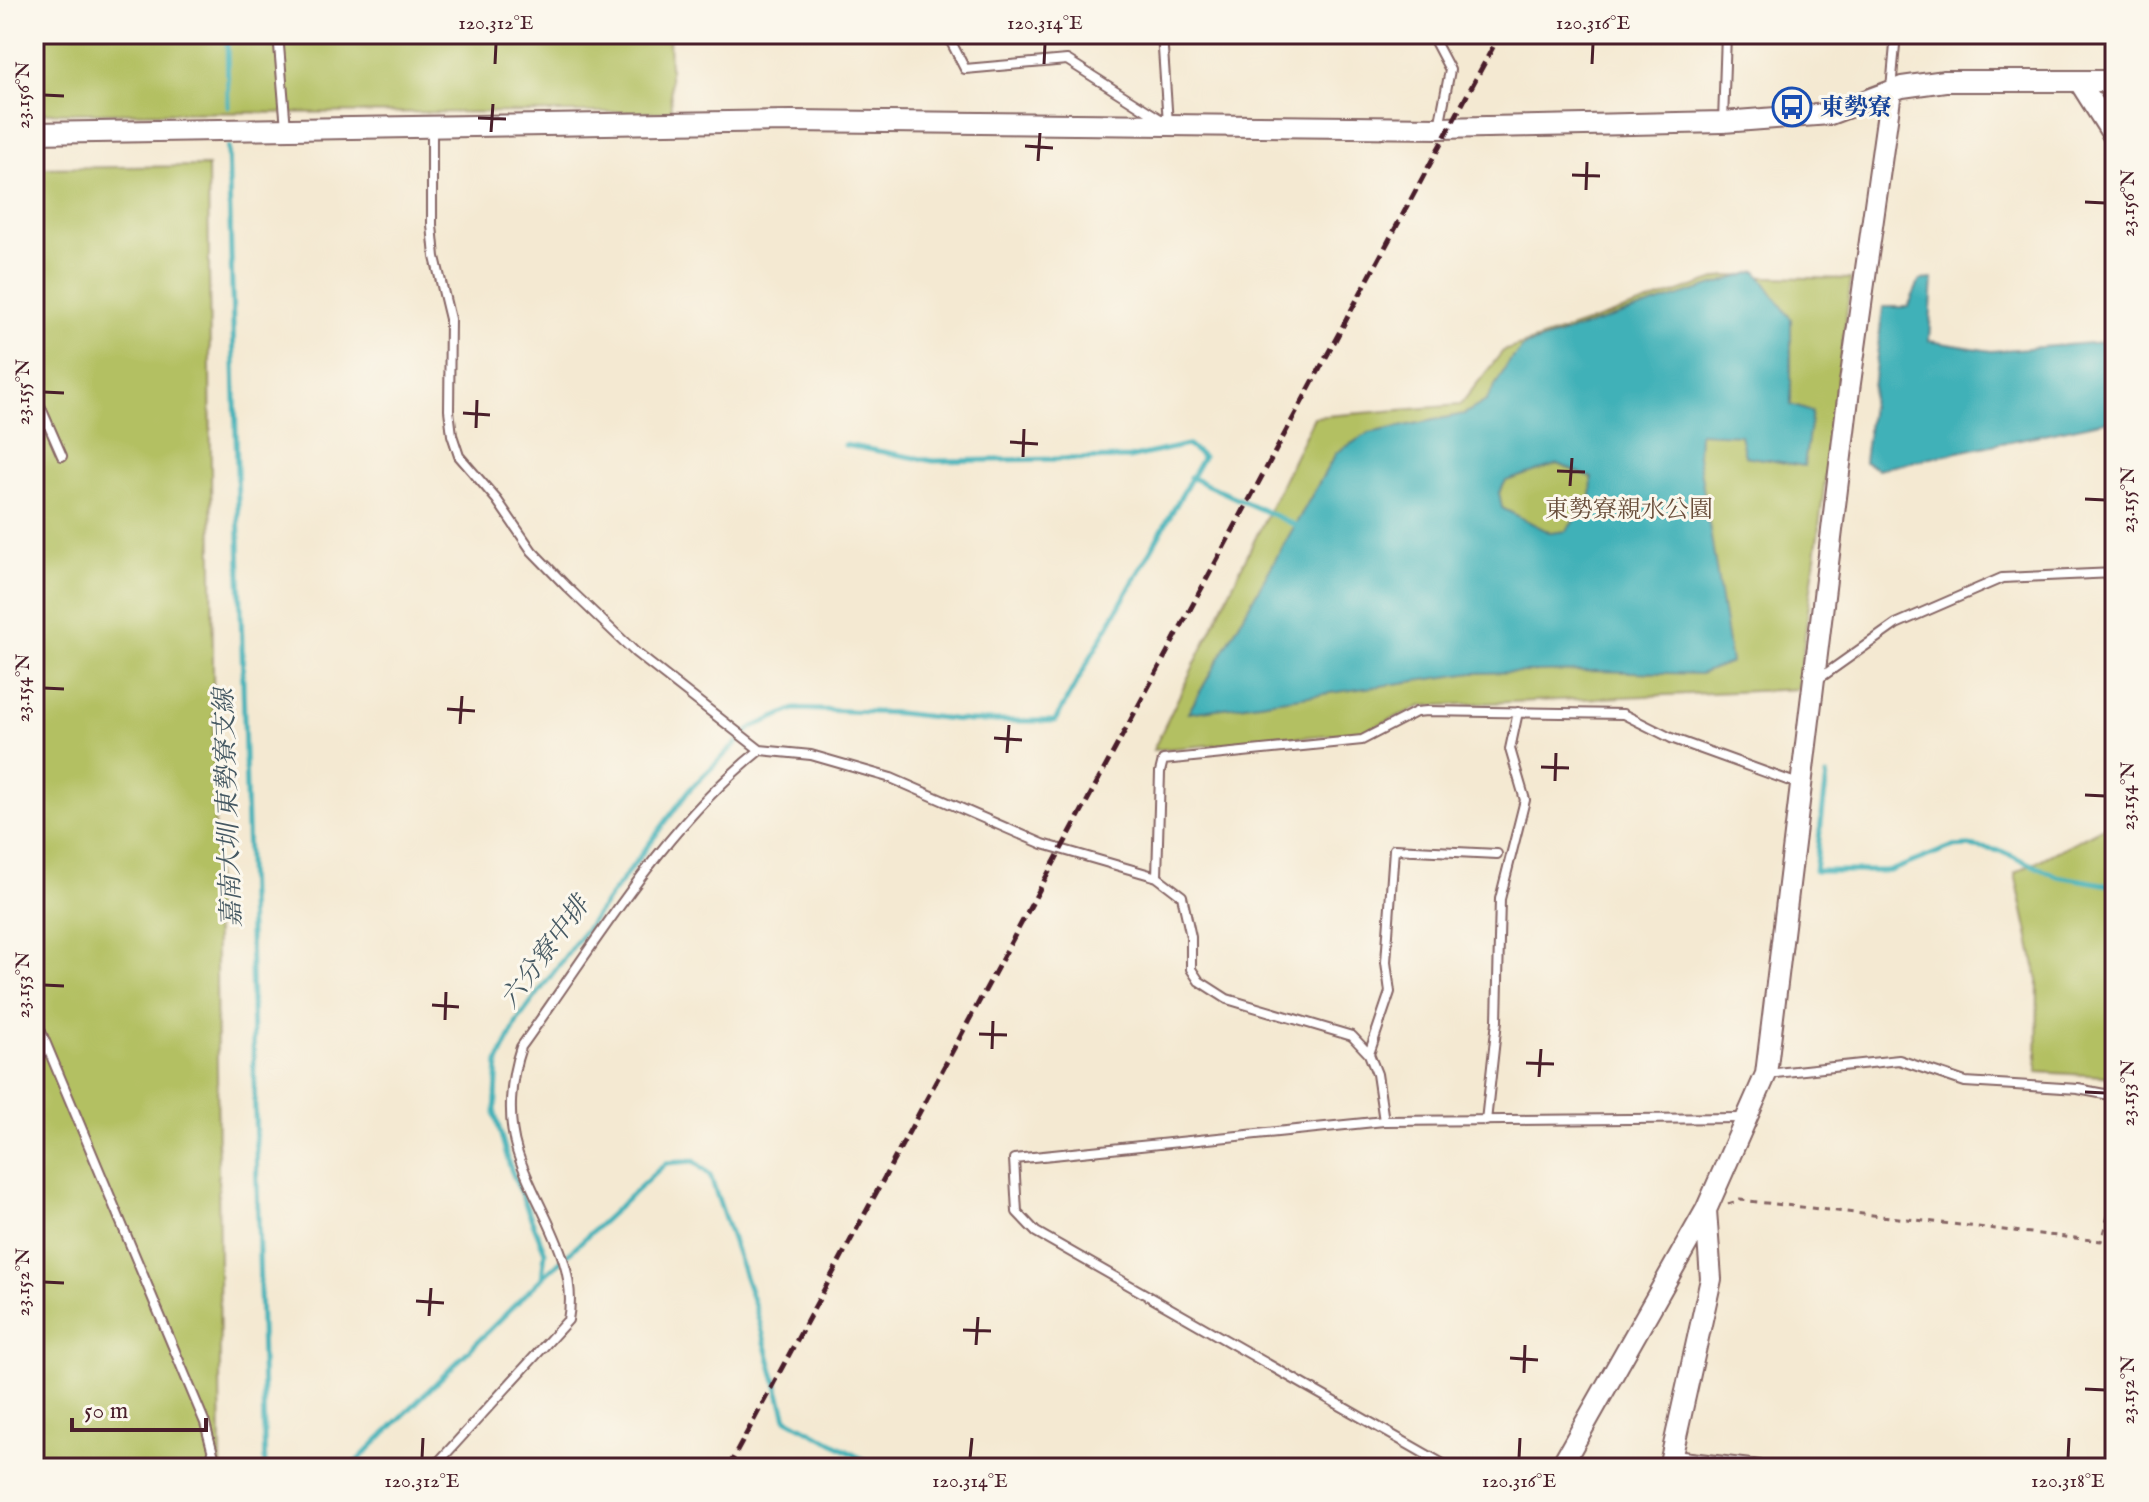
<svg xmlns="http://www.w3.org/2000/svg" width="2149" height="1502" viewBox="0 0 2149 1502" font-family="'IM FELL English','Noto Serif TC',serif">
<rect width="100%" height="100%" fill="#fbf7ec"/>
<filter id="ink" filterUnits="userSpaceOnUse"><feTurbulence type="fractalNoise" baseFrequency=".0125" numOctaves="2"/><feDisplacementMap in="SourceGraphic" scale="16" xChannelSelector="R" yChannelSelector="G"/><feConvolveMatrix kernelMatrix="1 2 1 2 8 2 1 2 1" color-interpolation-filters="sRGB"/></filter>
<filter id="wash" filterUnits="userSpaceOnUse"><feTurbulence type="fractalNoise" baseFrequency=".006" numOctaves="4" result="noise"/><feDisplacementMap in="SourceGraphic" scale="32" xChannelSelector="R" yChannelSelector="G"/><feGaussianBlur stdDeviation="1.8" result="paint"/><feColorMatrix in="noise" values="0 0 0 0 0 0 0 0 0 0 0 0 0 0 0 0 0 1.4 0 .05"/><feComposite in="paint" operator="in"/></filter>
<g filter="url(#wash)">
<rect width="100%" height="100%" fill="#f4e9d2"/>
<path fill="#b3c062" stroke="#7e7046" stroke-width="2" d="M 34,34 L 669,34 L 671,112 L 34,113 Z
M 208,166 L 221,1468 L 34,1468 L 34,168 Z
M 1725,276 L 1851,279 L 1798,689 L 1422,706 L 1361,732 L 1153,750 L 1314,417 L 1460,405 L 1503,351 Z
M 2115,821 L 2115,1081 L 2104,1076 L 2037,1072 L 2038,980 L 2015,873 Z"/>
<path fill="#41b1b8" stroke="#466872" stroke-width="2" fill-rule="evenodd" d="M 1757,271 L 1791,319 L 1791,405 L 1812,412 L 1804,466 L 1745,456 L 1740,435 L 1699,433 L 1698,456 L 1731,662 L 1700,674 L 1597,671 L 1473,673 L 1188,713 L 1336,453 L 1369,433 L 1464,414 L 1486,401 L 1509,362 L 1524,346 ZM 1558,464 L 1592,478 L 1591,498 L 1566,531 L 1551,533 L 1502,508 L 1499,492 L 1506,481 Z
M 1933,279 L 1929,341 L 1991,351 L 2115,341 L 2115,419 L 1878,469 L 1864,462 L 1883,307 L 1908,307 L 1920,280 Z"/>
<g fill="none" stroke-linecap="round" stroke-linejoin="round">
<path stroke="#41b1b8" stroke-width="5" d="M 227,34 L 228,107
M 228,147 L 265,1468
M 1190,477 L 1295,525
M 1827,776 L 1815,871 L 1890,871 L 1951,847 L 1969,846 L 2001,851 L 2057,876 L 2115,886
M 542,1278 L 666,1163 L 694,1161 L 710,1175 L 755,1306 L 786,1418 L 879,1468
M 350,1468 L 542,1278 L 545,1252 L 510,1167 L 495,1114 L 498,1062 L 518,1020 L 690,789 L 753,727 L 795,709 L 898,713 L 970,721 L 1055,721 L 1203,457 L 1187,445 L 1129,458 L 933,461 L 845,445"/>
</g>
</g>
<g filter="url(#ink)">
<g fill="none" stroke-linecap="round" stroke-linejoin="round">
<defs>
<path id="service" d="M 278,34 L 286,128
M 947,34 L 965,69 L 1067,60 L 1168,124 L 1162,34
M 1431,34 L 1450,70 L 1439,127
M 1264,37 L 1306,34
M 1891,89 L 1896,34
M 1723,122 L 1726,34
M 432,127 L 432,225 L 435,257 L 450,319 L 449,410 L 452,435 L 459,456 L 497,500 L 532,551 L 567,587 L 635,652 L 760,750
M 34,392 L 62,456
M 1817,680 L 1896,624 L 2002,578 L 2115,573
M 34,1015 L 205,1423 L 217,1468
M 1369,1054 L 1390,992 L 1386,962 L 1394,849 L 1497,854
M 1767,1074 L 1899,1060 L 1965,1082 L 2078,1089 L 2115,1096
M 1384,1121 L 1377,1074 L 1369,1054 L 1352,1036 L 1227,999 L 1199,981 L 1191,969 L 1191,937 L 1182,896 L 1157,877 L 1160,772 L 1163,760 L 1362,740 L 1416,712 L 1427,711 L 1623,714 L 1671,738 L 1801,785
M 1486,1121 L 1497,1021 L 1500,899 L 1525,800 L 1510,749 L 1518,712
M 1674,1455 L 1785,1468
M 433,1468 L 568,1320 C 580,1260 534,1206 517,1151 C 507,1118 510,1079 521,1047 C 594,946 662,828 760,750 L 811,755 L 891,778 L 1043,844 L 1157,877
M 1450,1468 L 1036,1232 L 1017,1212 L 1014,1159 L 1384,1121 L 1744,1118"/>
<path id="tertiary" d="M 2079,81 L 2115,138
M 34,133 L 791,121 L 1439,128 L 1723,122 L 1830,114 L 1902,87 L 1945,81 L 2115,81
M 1560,1468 L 1706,1210 L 1766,1074 L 1849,390 L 1891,91
M 1669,1468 L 1711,1279 L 1706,1210"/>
</defs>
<use href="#service" stroke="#866665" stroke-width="12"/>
<use href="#tertiary" stroke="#866665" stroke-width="24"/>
<path stroke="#866665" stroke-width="3" stroke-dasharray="6 6" stroke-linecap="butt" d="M 1728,1204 L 1740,1200 L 2101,1241 L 2115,1191"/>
<use href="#service" stroke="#fff" stroke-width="8"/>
<use href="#tertiary" stroke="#fff" stroke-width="20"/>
<path stroke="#4a1f2b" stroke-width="5" stroke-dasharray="12 6" stroke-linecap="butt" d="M 728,1468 L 1500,34"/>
</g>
</g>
<path fill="none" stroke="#4a1f2b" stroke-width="3" d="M 495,64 L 496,44M 1044,64 L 1045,44M 1592,64 L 1593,44M 44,95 L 64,96M 478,118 L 506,119M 491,132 L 493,104M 1025,146 L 1053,148M 1038,161 L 1040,133M 1572,175 L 1600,176M 1586,190 L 1587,162M 2085,202 L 2105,203M 44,392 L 64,393M 463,413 L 490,415M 476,428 L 477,400M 1010,442 L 1038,444M 1023,457 L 1024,429M 1557,471 L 1585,472M 1570,486 L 1572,458M 2085,499 L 2105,500M 44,688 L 64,689M 447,709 L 475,711M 460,724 L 462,696M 994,738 L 1022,740M 1007,753 L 1009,725M 1541,767 L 1569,768M 1555,781 L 1556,753M 2085,795 L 2105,796M 44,985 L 64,986M 432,1005 L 459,1007M 445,1020 L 446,992M 979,1034 L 1007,1035M 992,1049 L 993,1021M 1526,1063 L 1554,1064M 1539,1077 L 1541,1049M 2085,1092 L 2105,1093M 44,1282 L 64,1283M 416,1301 L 444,1303M 429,1316 L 431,1288M 963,1330 L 991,1331M 976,1345 L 978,1317M 1510,1358 L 1538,1360M 1524,1373 L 1525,1345M 2085,1389 L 2105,1390M 422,1458 L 423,1438M 970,1458 L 972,1438M 1519,1458 L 1520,1438M 2068,1458 L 2069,1438"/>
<defs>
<symbol id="bus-ring" viewBox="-11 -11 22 22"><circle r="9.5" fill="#fbf7ec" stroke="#1a4fb4" stroke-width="1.5"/><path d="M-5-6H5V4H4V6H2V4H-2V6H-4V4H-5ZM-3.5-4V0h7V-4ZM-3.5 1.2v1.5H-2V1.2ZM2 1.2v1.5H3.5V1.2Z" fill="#1a4fb4"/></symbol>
</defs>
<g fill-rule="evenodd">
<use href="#bus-ring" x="1770" y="85" width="44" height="44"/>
</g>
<g text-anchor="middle" stroke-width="6" stroke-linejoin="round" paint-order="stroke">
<g font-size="24" font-weight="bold" fill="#164399" stroke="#fbf7ec" text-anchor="start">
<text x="1820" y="115">東勢寮</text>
</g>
<g font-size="24" fill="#6a4f3c" stroke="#fbf7ec">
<text x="1629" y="517">東勢寮親水公園</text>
</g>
<g font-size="26" font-style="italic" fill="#465963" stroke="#fbf7ec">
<text transform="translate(227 808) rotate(-92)" y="9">嘉南大圳 東勢寮支線</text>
<text transform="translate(544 952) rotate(-54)" y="9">六分寮中排</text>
</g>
</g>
<rect width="2149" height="1502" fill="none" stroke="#fbf7ec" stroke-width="88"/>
<path d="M72 1418v12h134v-12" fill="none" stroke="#4a1f2b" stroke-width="4"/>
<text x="84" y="1418" font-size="24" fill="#4a1f2b" stroke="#fbf7ec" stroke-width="6" paint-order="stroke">50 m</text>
<rect x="44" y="44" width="2061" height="1414" fill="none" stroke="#4a1f2b" stroke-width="3"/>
<g font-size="20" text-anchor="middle" fill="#4a1f2b">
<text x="496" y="29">120.312°E</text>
<text x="1045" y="29">120.314°E</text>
<text x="1593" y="29">120.316°E</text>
<text transform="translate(22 95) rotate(-90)" y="7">23.156°N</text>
<text transform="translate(2127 203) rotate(-90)" y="7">23.156°N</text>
<text transform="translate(22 392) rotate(-90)" y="7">23.155°N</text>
<text transform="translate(2127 500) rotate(-90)" y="7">23.155°N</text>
<text transform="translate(22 688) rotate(-90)" y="7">23.154°N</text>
<text transform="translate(2127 796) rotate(-90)" y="7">23.154°N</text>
<text transform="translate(22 985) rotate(-90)" y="7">23.153°N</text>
<text transform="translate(2127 1093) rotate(-90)" y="7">23.153°N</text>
<text transform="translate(22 1282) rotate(-90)" y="7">23.152°N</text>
<text transform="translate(2127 1390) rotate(-90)" y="7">23.152°N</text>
<text x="422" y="1487">120.312°E</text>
<text x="970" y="1487">120.314°E</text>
<text x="1519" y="1487">120.316°E</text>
<text x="2068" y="1487">120.318°E</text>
</g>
</svg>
